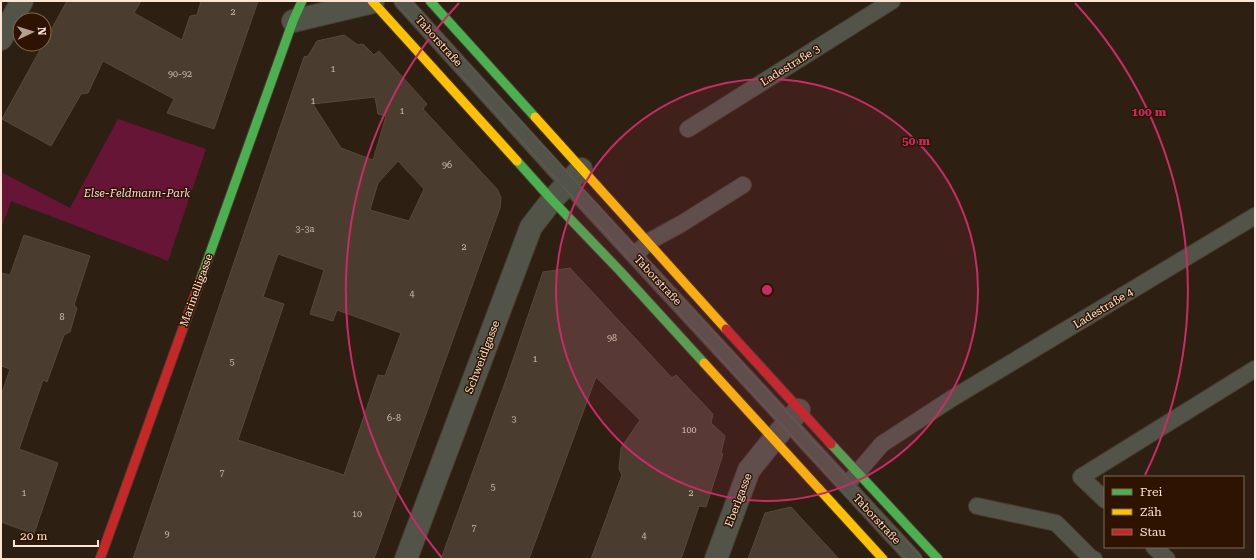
<svg xmlns="http://www.w3.org/2000/svg" width="1256" height="560" viewBox="0 0 1256 560" font-family="'Roboto Serif',serif">
<rect width="100%" height="100%" fill="#2d1f11"/>
<path fill="#661536" d="M 118,119 L 206,149 L 168,261 L 11,201 L 1,229 L 1,172 L 70,208 Z"/>
<path fill="#4a3c2f" stroke="#584839" fill-rule="evenodd" d="M 67,1 L 141,1 L 134,13 L 182,40 L 190,16 L 197,15 L 201,1 L 258,1 L 214,129 L 167,113 L 174,99 L 103,61 L 88,93 L 81,94 L 51,146 L 2,119 Z
M 344,35 L 358,45 L 363,44 L 374,55 L 379,51 L 427,104 L 423,109 L 497,189 L 501,197 L 500,208 L 374,559 L 133,559 L 304,57 L 308,56 L 317,41 ZM 375,97 L 378,114 L 386,116 L 373,160 L 341,148 L 313,104 ZM 398,161 L 424,189 L 409,221 L 370,210 L 378,183 ZM 278,254 L 324,270 L 310,314 L 333,321 L 337,310 L 401,333 L 385,376 L 378,375 L 344,475 L 238,440 L 284,304 L 263,297 Z
M 24,235 L 90,256 L 74,305 L 77,308 L 70,332 L 64,335 L 47,382 L 43,380 L 19,449 L 58,463 L 34,534 L 1,522 L 1,396 L 10,369 L 1,366 L 1,273 L 10,275 Z
M 570,268 L 672,378 L 676,375 L 713,414 L 711,423 L 725,436 L 721,453 L 723,454 L 706,507 L 699,506 L 681,559 L 591,559 L 622,475 L 619,469 L 621,448 L 640,420 L 596,377 L 529,559 L 441,559 L 506,380 L 543,272 Z
M 791,507 L 839,559 L 748,559 L 765,513 Z"/>
<g fill="none" stroke-linecap="round" stroke-linejoin="round">
<defs>
<path id="lane" d="M 402,1 L 567,183 L 914,559
M 688,129 L 892,1
M 640,250 L 648,242 L 681,224 L 743,185
M 851,480 L 882,444 L 951,399 L 1255,216
M 1105,500 L 1081,477 L 1255,369
M 977,506 L 1056,523 L 1091,558 L 1094,559
M 1154,547 L 1167,559"/>
<path id="street" d="M 293,21 L 373,2
M 1,39 L 22,1
M 406,559 L 531,227 L 552,200 L 581,169
M 716,559 L 749,470 L 774,439 L 799,410"/>
<path id="fast" d="M 430,1 L 535,117
M 517,161 L 552,200 L 620,271 L 704,363
M 200,281 L 293,21 L 302,1
M 831,444 L 938,559"/>
<path id="slow" d="M 372,1 L 517,161
M 535,117 L 726,329
M 704,363 L 883,559"/>
<path id="jam" d="M 726,329 L 831,444
M 100,559 L 200,281"/>
</defs>
<use href="#lane" stroke="#483b2f" stroke-width="18"/>
<use href="#street" stroke="#483b2f" stroke-width="24"/>
<use href="#fast" stroke="#483b2f" stroke-width="11"/>
<use href="#slow" stroke="#483b2f" stroke-width="11"/>
<use href="#jam" stroke="#483b2f" stroke-width="11"/>
<use href="#lane" stroke="#535449" stroke-width="16"/>
<use href="#street" stroke="#535449" stroke-width="22"/>
<use href="#fast" stroke="#4caf50" stroke-width="9"/>
<use href="#slow" stroke="#ffc107" stroke-width="9"/>
<use href="#jam" stroke="#c62828" stroke-width="9"/>
<path stroke="#645e53" stroke-width="1" d="M 394,1 L 589,215 L 842,491 L 906,559
M 411,1 L 850,481 L 923,559"/>
</g>
<circle cx="767" cy="290" r="211" fill="#c82c67" fill-opacity=".12"/>
<g fill="none" stroke="#c82c67" stroke-width="2">
<circle cx="767" cy="290" r="211"/>
<path d="M442 558A421 421 0 0 1 459 3M1075 3A421 421 0 0 1 1145 475"/>
</g>
<g text-anchor="middle" stroke-width="3" stroke-linejoin="round" paint-order="stroke">
<g font-size="9" fill="#d1bbaa">
<text x="233" y="15">2</text>
<text x="333" y="72">1</text>
<text x="180" y="77">90-92</text>
<text x="313" y="104">1</text>
<text x="402" y="114">1</text>
<text x="447" y="168">96</text>
<text x="305" y="232">3-3a</text>
<text x="464" y="250">2</text>
<text x="412" y="297">4</text>
<text x="62" y="320">8</text>
<text x="612" y="341">98</text>
<text x="535" y="362">1</text>
<text x="232" y="365">5</text>
<text x="394" y="421">6-8</text>
<text x="514" y="422">3</text>
<text x="689" y="433">100</text>
<text x="222" y="476">7</text>
<text x="493" y="490">5</text>
<text x="24" y="496">1</text>
<text x="691" y="496">2</text>
<text x="357" y="517">10</text>
<text x="474" y="531">7</text>
<text x="167" y="537">9</text>
<text x="644" y="539">4</text>
</g>
<g font-size="11" fill="#fee5d3" stroke="#2e1400">
<text transform="translate(439 41) rotate(48)" y="4">Taborstraße</text>
<text transform="translate(790 65) rotate(-32)" y="4">Ladestraße 3</text>
<text transform="translate(658 280) rotate(47)" y="4">Taborstraße</text>
<text transform="translate(196 290) rotate(-70)" y="4">Marinelligasse</text>
<text transform="translate(1103 308) rotate(-31)" y="4">Ladestraße 4</text>
<text transform="translate(482 357) rotate(-69)" y="4">Schweidlgasse</text>
<text transform="translate(738 500) rotate(-69)" y="4">Eberlgasse</text>
<text transform="translate(877 519) rotate(47)" y="4">Taborstraße</text>
</g>
<g font-size="11" font-style="italic" fill="#fbd9e2" stroke="#2e1400">
<text x="137" y="197">Else-Feldmann-Park</text>
</g>
</g>
<circle cx="767" cy="290" r="6" fill="#c82c67" stroke="#2e1400" stroke-width="2"/>
<g font-size="12" text-anchor="middle" font-weight="bold" fill="#c82c67" stroke="#2e1400" stroke-width="3" stroke-linejoin="round" paint-order="stroke">
<text x="1149" y="116">100 m</text>
<text x="916" y="145">50 m</text>
</g>
<rect width="1256" height="560" fill="none" stroke="#fee5d3" stroke-width="4"/>
<rect x="1104" y="476" width="140" height="72" fill="#2e1400" stroke="#816854"/>
<rect x="1112" y="489" width="20" height="6" fill="#4caf50" stroke="#816854"/>
<text x="1140" y="496" font-size="12" fill="#fee5d3">Frei</text>
<rect x="1112" y="509" width="20" height="6" fill="#ffc107" stroke="#816854"/>
<text x="1140" y="516" font-size="12" fill="#fee5d3">Zäh</text>
<rect x="1112" y="529" width="20" height="6" fill="#c62828" stroke="#816854"/>
<text x="1140" y="536" font-size="12" fill="#fee5d3">Stau</text>
<g transform="translate(32 32) rotate(86)"><circle r="19" fill="#2e1400" stroke="#816854"/>
<path d="M0-3L7 15L0 10L-7 15Z" fill="#b5a08f"/>
<text y="-6" font-size="11" font-weight="bold" text-anchor="middle" fill="#fee5d3">N</text>
</g>
<path d="M14 540v6h84v-6" fill="none" stroke="#fee5d3" stroke-width="2"/>
<text x="20" y="540" font-size="12" fill="#fee5d3" stroke="#2e1400" stroke-width="3" paint-order="stroke">20 m</text>
</svg>
